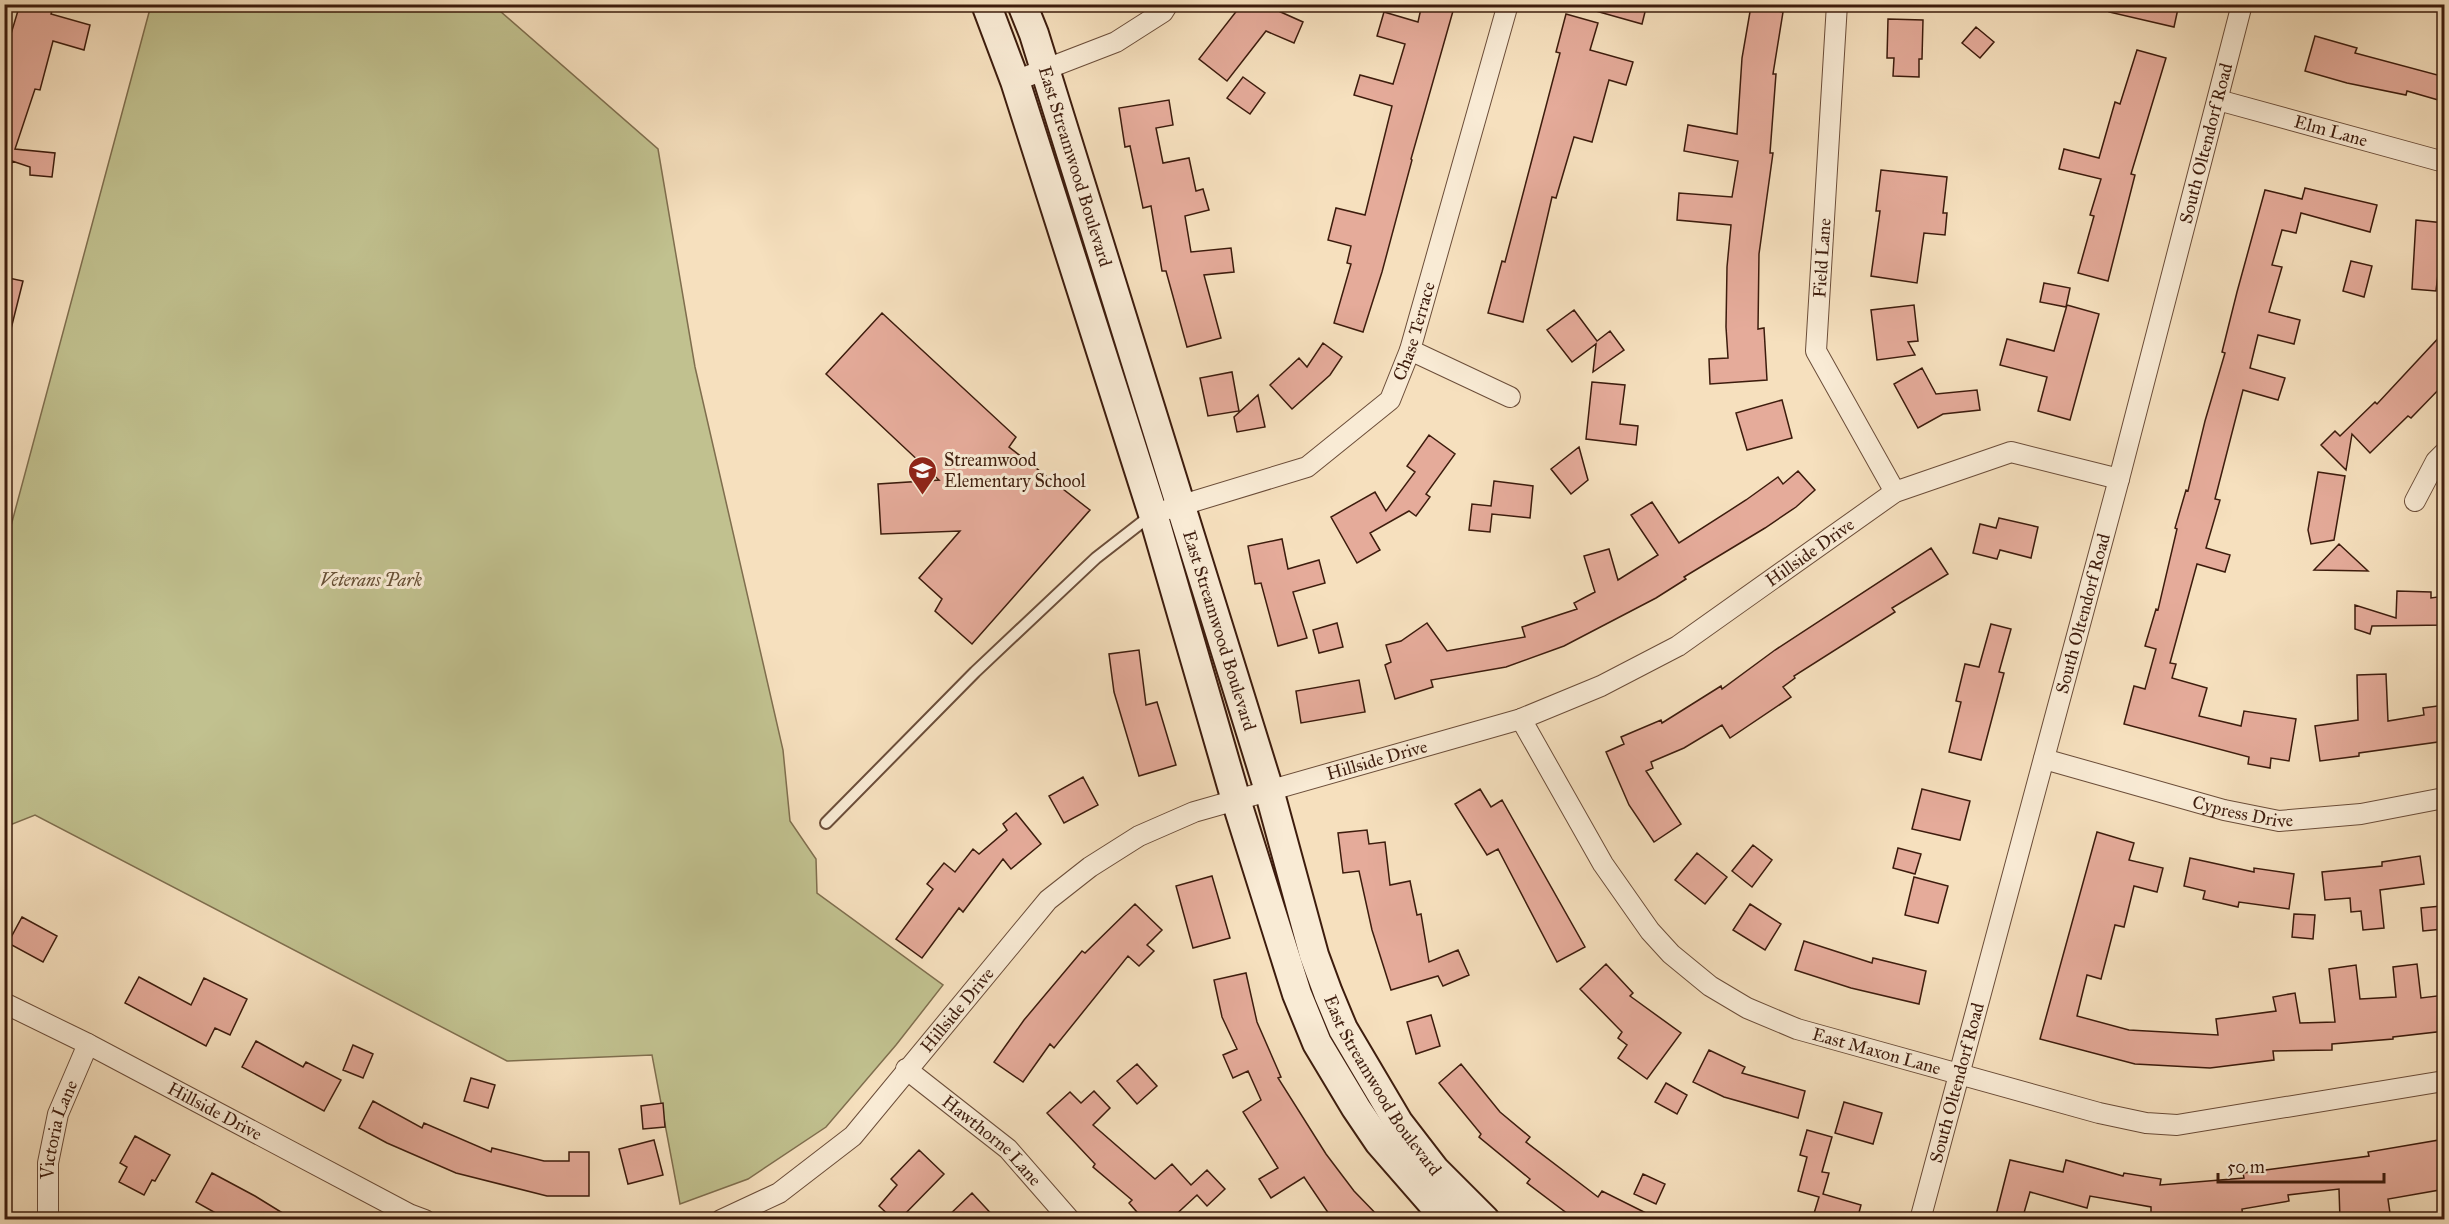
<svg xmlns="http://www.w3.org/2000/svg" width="2449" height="1224" viewBox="0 0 2449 1224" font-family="'IM FELL Great Primer',serif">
<rect width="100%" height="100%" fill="#f6e0be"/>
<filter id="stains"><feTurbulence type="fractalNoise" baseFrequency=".00333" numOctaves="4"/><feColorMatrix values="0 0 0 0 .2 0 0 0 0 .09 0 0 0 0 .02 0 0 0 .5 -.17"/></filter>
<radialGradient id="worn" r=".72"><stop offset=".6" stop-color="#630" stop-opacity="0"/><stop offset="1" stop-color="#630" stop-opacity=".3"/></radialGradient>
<path fill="#c1c18f" stroke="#7f6e4e" stroke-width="1.5" d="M 151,5 L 493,5 L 658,149 L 695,367 L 783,750 L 790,821 L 816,859 L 817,893 L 943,985 L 896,1045 L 826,1127 L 748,1179 L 680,1204 L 652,1055 L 507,1061 L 35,815 L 5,827 L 5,548 Z"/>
<path fill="#e5ab9a" stroke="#3d1c0d" stroke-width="1.5" d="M 20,4 L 54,4 L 51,14 L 90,25 L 84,50 L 53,41 L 40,90 L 35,89 L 15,149 L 55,153 L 52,177 L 30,175 L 30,167 L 12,161 L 10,170 L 4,169 L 4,57 Z
M 1242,4 L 1276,4 L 1274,9 L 1303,22 L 1294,43 L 1266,31 L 1227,81 L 1199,59 Z
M 1422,4 L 1455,4 L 1411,159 L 1412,160 L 1382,272 L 1363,332 L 1334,323 L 1351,264 L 1347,263 L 1351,246 L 1328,240 L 1336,208 L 1365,215 L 1392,106 L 1354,95 L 1360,75 L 1393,84 L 1405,44 L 1377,36 L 1384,12 L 1418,22 Z
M 1593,4 L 1647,4 L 1642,24 L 1592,10 Z
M 2110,4 L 2179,4 L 2174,27 L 2109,12 Z
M 1751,6 L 1783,12 L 1773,74 L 1776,74 L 1770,153 L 1773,153 L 1759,254 L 1758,329 L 1764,328 L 1767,380 L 1710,384 L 1709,359 L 1728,358 L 1726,327 L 1727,267 L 1731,225 L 1677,220 L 1679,193 L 1732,197 L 1738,161 L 1684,151 L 1688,125 L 1737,134 L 1742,58 Z
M 1566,14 L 1598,23 L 1590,50 L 1633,62 L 1626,85 L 1609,80 L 1592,142 L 1574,137 L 1556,198 L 1552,197 L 1523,322 L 1488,313 L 1502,261 L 1505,262 L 1560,53 L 1556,52 Z
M 1888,19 L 1923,20 L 1922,59 L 1919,59 L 1919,77 L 1893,76 L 1894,58 L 1887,58 Z
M 1976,27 L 1994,42 L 1980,58 L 1962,43 Z
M 2315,36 L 2357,48 L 2355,53 L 2445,77 L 2445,102 L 2407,91 L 2406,95 L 2347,83 L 2305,71 Z
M 2137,50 L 2166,58 L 2131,174 L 2135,175 L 2108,281 L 2078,273 L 2094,216 L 2090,215 L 2101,179 L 2059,169 L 2064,149 L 2099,158 L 2115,102 L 2120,104 Z
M 1243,77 L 1265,93 L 1250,114 L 1227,98 Z
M 1169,100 L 1173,125 L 1156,128 L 1163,163 L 1189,158 L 1196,191 L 1203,189 L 1209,210 L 1185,216 L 1191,252 L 1231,248 L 1234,272 L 1204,275 L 1221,338 L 1187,347 L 1166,271 L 1162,271 L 1151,206 L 1143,208 L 1130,146 L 1125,147 L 1119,108 Z
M 1881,170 L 1947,177 L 1943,213 L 1947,213 L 1945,235 L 1924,233 L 1917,283 L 1871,276 L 1880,211 L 1876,211 Z
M 2305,188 L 2377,205 L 2370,232 L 2301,213 L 2296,233 L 2282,230 L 2272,265 L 2282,267 L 2269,312 L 2300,320 L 2294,344 L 2258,335 L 2250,368 L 2285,378 L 2278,400 L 2243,390 L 2215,499 L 2220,500 L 2206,548 L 2230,555 L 2225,572 L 2197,564 L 2170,663 L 2176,664 L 2172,678 L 2207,688 L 2199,716 L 2241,726 L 2244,711 L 2296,719 L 2289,761 L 2271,758 L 2270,768 L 2248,764 L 2249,757 L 2124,724 L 2134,686 L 2145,689 L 2156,649 L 2145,646 L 2156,609 L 2158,610 L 2177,529 L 2175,528 L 2186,490 L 2188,491 L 2205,421 L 2225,353 L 2222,352 L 2237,292 L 2265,190 L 2302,199 Z
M 2416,220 L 2444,223 L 2436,291 L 2412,289 Z
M 2351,261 L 2372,266 L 2364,297 L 2343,291 Z
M 4,277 L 23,281 L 11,329 L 4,329 Z
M 2044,283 L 2070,288 L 2066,307 L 2040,302 Z
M 1914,305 L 1918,341 L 1908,342 L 1915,355 L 1877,360 L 1871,310 Z
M 2067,305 L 2099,314 L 2070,420 L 2038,411 L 2047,377 L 2000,365 L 2007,339 L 2054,351 Z
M 1574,310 L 1597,341 L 1610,331 L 1624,350 L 1593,372 L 1596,344 L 1572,362 L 1547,330 Z
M 882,313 L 1016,437 L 1009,447 L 1090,510 L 972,644 L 935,611 L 942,599 L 919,578 L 960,531 L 881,534 L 878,484 L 939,480 L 826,374 Z
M 2445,331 L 2445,383 L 2411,418 L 2408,416 L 2370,453 L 2352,434 L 2346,470 L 2321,445 L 2335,431 L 2340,436 L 2375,402 L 2377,404 Z
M 1323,343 L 1342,357 L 1330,375 L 1292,409 L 1270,385 L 1299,358 L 1307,367 Z
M 1922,368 L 1936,394 L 1977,390 L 1980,410 L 1943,414 L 1918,428 L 1894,384 Z
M 1232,372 L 1239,411 L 1208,416 L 1200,378 Z
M 1592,382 L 1625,385 L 1620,424 L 1638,426 L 1636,445 L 1586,439 Z
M 1258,395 L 1265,427 L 1237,432 L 1234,417 Z
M 1782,400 L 1792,438 L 1747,450 L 1736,413 Z
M 1429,435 L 1455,454 L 1426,494 L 1430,497 L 1416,516 L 1409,511 L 1370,533 L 1380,550 L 1357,563 L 1331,517 L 1375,492 L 1386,511 L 1415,472 L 1407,466 Z
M 1579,447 L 1588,480 L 1571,494 L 1551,469 Z
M 1798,471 L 1815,490 L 1796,507 L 1765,528 L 1684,577 L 1686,579 L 1656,598 L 1564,646 L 1506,667 L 1431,680 L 1433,687 L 1395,699 L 1385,665 L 1391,662 L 1386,645 L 1401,641 L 1427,623 L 1447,651 L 1525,637 L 1522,627 L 1577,609 L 1574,603 L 1595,592 L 1584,556 L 1609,549 L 1618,580 L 1658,555 L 1631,515 L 1652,502 L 1679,543 L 1746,500 L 1778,477 L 1783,484 Z
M 2318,472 L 2345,476 L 2334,540 L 2311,544 L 2308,530 Z
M 1494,481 L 1533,486 L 1530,518 L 1492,514 L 1490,532 L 1469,530 L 1472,504 L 1491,506 Z
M 1999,518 L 2038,527 L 2031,558 L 2000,550 L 1997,559 L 1973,553 L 1980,524 L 1996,528 Z
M 1282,539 L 1288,569 L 1319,560 L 1325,583 L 1293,592 L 1307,638 L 1278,646 L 1261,583 L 1255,584 L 1248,546 Z
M 2339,544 L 2368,571 L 2314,570 Z
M 1931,548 L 1948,574 L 1892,608 L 1895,612 L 1794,676 L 1795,678 L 1783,687 L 1791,697 L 1730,738 L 1722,725 L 1684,748 L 1651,762 L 1653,768 L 1646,771 L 1681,824 L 1654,842 L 1629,805 L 1606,752 L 1624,744 L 1621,737 L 1661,720 L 1662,723 L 1721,686 L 1722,689 L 1775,650 Z
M 2397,591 L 2431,592 L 2431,598 L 2445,596 L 2445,625 L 2372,626 L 2370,634 L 2355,629 L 2355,605 L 2396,618 Z
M 1337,623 L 1343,647 L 1319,653 L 1313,630 Z
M 1991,624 L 2011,629 L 1999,672 L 2004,673 L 1981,760 L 1949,752 L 1961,702 L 1956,701 L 1965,664 L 1979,667 Z
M 1139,650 L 1146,705 L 1157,702 L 1176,765 L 1139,776 L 1114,692 L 1109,654 Z
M 2386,674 L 2388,721 L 2424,715 L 2423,708 L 2445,705 L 2445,741 L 2359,753 L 2359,756 L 2320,761 L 2315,726 L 2358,720 L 2357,675 Z
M 1359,680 L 1365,712 L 1301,723 L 1296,691 Z
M 1083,777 L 1098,805 L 1064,823 L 1049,796 Z
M 1480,789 L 1491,807 L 1502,800 L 1585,947 L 1557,962 L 1498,849 L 1487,855 L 1455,804 Z
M 1922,789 L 1970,801 L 1960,840 L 1912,829 Z
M 1016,813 L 1041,844 L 1011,869 L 1003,859 L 963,912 L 959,908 L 922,958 L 896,939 L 933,889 L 927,884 L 944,863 L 955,872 L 973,849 L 979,854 L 1007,830 L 1003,824 Z
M 1367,830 L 1369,844 L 1385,842 L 1390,885 L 1410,881 L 1417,915 L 1421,914 L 1429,962 L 1458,950 L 1469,975 L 1443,986 L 1438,976 L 1391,990 L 1372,930 L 1359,871 L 1343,873 L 1338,833 Z
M 2097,832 L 2134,843 L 2129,860 L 2163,868 L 2157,892 L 2134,886 L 2124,927 L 2115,925 L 2101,979 L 2087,975 L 2077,1016 L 2129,1030 L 2218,1035 L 2216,1019 L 2276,1011 L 2273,997 L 2295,993 L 2300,1023 L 2335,1022 L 2329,969 L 2356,965 L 2360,999 L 2396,997 L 2393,967 L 2417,964 L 2421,998 L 2445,995 L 2445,1031 L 2393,1037 L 2393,1039 L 2332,1044 L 2332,1050 L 2273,1051 L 2274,1060 L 2210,1068 L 2135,1064 L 2040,1039 Z
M 1753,845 L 1772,860 L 1752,887 L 1732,871 Z
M 1898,848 L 1921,854 L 1915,874 L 1893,868 Z
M 1697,853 L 1727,877 L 1705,904 L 1675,880 Z
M 2420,856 L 2424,884 L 2380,890 L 2384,928 L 2363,930 L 2361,911 L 2351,912 L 2350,898 L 2325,900 L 2322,872 L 2382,866 L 2382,862 Z
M 2190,858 L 2254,872 L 2254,868 L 2294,874 L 2289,909 L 2239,902 L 2238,907 L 2203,899 L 2205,891 L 2184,886 Z
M 1212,876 L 1230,938 L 1193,948 L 1176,886 Z
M 1914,877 L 1948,886 L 1938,923 L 1905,915 Z
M 1135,904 L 1162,930 L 1147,945 L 1154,951 L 1139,966 L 1128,956 L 1054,1048 L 1050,1044 L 1023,1082 L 994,1062 L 1024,1020 L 1082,951 L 1085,953 Z
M 1750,904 L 1781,924 L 1765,950 L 1733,930 Z
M 2441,906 L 2443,929 L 2423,931 L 2421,908 Z
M 2294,914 L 2315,915 L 2313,939 L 2292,937 Z
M 22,917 L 57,936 L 43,962 L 8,943 Z
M 1804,941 L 1872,963 L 1873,958 L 1926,971 L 1919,1004 L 1851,988 L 1795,970 Z
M 1606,964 L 1633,993 L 1630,996 L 1681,1033 L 1647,1079 L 1618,1058 L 1627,1045 L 1618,1038 L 1622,1032 L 1580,989 Z
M 1246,973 L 1257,1022 L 1281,1077 L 1278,1078 L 1326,1154 L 1354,1191 L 1382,1220 L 1333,1220 L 1304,1177 L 1271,1198 L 1259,1179 L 1278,1168 L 1243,1112 L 1261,1100 L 1248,1071 L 1233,1078 L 1223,1055 L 1237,1049 L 1222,1017 L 1214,980 Z
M 139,977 L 191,1005 L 204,978 L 247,999 L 230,1035 L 215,1028 L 206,1046 L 125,1003 Z
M 1431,1015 L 1440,1046 L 1416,1054 L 1407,1022 Z
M 256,1041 L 303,1067 L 306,1062 L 341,1080 L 324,1111 L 242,1067 Z
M 353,1045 L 373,1054 L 363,1078 L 343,1070 Z
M 1709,1050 L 1745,1067 L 1742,1073 L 1805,1091 L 1798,1118 L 1724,1097 L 1693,1082 Z
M 1137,1064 L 1157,1086 L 1137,1104 L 1117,1081 Z
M 1461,1064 L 1500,1112 L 1530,1137 L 1526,1142 L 1598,1197 L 1602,1191 L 1660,1220 L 1576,1220 L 1527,1183 L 1530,1179 L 1479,1137 L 1481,1134 L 1439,1083 Z
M 471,1078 L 495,1085 L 488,1108 L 464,1101 Z
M 1666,1083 L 1687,1095 L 1677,1114 L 1655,1102 Z
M 1094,1091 L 1110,1108 L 1093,1125 L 1155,1179 L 1172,1164 L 1191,1185 L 1207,1170 L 1225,1189 L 1207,1206 L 1197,1195 L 1170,1220 L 1144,1220 L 1129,1203 L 1132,1200 L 1093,1167 L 1095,1164 L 1047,1113 L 1070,1092 L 1081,1103 Z
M 373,1101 L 422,1128 L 424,1123 L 491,1152 L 492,1148 L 544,1161 L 569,1161 L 569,1152 L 589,1152 L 589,1196 L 547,1196 L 456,1173 L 387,1143 L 359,1128 Z
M 1844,1102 L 1882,1113 L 1873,1144 L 1835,1133 Z
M 663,1103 L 665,1127 L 643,1129 L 641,1106 Z
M 1807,1130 L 1832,1137 L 1822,1172 L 1829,1173 L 1823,1194 L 1861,1205 L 1857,1220 L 1812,1220 L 1819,1197 L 1798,1191 L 1807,1157 L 1800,1155 Z
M 135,1136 L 170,1155 L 155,1181 L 152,1180 L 144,1195 L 119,1182 L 127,1167 L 120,1163 Z
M 2445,1139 L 2445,1189 L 2388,1199 L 2391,1220 L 2340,1220 L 2339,1189 L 2288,1195 L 2289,1201 L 2242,1209 L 2243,1220 L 2151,1220 L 2151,1207 L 2090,1196 L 2087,1208 L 2030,1192 L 2022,1220 L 1996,1215 L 2010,1160 L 2063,1172 L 2066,1160 L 2123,1176 L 2124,1173 L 2161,1179 L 2160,1185 L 2244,1178 L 2243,1173 L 2369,1156 L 2368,1152 Z
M 654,1140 L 663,1175 L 628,1184 L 619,1149 Z
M 919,1150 L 944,1174 L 899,1220 L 894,1220 L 879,1206 L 897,1185 L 891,1179 Z
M 212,1173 L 255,1196 L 294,1220 L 228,1220 L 196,1202 Z
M 1643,1174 L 1665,1184 L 1656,1204 L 1634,1194 Z
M 972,1193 L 997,1220 L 944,1220 Z"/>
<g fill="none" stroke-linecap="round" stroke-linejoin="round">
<defs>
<path id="lane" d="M 826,823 L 975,672 L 1096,558 L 1150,516"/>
<g id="street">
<path d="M 1837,4 L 1816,351 L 1895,492"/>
<path d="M 1015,81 L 1116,42 L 1163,12 L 1168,4"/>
<path id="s1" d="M 2218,100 L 2444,162"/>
<path d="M 1410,350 L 1510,397"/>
<path d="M 2415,501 L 2436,461 L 2444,453"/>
<path id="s2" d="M 1169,509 L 1307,467 L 1390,400 L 1410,350 L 1508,4"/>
<path id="s3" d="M 1521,719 L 1603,864 L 1650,931 L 1671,954 L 1710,986 L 1747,1008 L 1797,1029 L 2099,1113 L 2146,1123 L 2177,1125 L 2444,1081"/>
<path id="s4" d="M 2044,759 L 2224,810 L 2279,821 L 2361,814 L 2444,798"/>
<path id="s5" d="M 4,1003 L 88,1044 L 409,1214 L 425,1220"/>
<path id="s6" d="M 906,1069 L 1008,1149 L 1070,1220"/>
<path id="s7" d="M 48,1220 L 48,1163 L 58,1114 L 88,1044"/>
<path id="s8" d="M 721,1220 L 779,1193 L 853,1136 L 1048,900 L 1090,867 L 1139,836 L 1194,812 L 1521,719 L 1601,686 L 1678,646 L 1895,492 L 2011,452 L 2119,479"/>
<path id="s9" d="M 1920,1220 L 2119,479 L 2242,4"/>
</g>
<g id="secondary">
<path d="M 986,4 L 1015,81 L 1153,514 L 1236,800 L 1297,994 L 1317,1043 L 1356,1108 L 1379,1142 L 1447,1220"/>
<path id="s10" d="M 1022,4 L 1034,34 L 1269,790 L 1314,955 L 1328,993 L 1343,1029 L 1398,1122 L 1435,1170 L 1485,1220"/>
</g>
</defs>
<use href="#lane" stroke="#6b4d39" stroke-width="14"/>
<use href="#street" stroke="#6b4d39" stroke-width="22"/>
<use href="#secondary" stroke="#3d1c0d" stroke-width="32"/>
<use href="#lane" stroke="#f9ebd5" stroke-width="10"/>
<use href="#street" stroke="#f9ebd5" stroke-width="20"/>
<use href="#secondary" stroke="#f9ebd5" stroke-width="28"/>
</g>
<defs>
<symbol id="school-pin" viewBox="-11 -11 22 30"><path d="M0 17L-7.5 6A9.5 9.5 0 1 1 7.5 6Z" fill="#8f2418" stroke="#f9ebd5"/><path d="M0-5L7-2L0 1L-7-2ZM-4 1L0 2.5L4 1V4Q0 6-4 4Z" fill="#fff"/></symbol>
</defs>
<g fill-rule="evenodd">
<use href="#school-pin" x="906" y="454" width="33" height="45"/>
</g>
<g text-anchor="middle" stroke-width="6" stroke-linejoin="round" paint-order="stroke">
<g font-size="18" fill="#3d1c0d" stroke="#f9ebd5">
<text dy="6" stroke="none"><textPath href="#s1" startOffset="117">Elm Lane</textPath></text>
<text dy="6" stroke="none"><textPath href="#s9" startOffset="1114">South Oltendorf Road</textPath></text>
<text dy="6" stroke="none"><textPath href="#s10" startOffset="171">East Streamwood Boulevard</textPath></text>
<text transform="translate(1822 258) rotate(-86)" y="6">Field Lane</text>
<text dy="6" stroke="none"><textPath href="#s2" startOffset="324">Chase Terrace</textPath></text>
<text dy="6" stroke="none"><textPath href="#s8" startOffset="1310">Hillside Drive</textPath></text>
<text dy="6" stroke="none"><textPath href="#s9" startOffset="628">South Oltendorf Road</textPath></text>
<text dy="6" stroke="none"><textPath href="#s10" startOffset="657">East Streamwood Boulevard</textPath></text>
<text dy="6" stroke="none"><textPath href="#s8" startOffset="825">Hillside Drive</textPath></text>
<text dy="6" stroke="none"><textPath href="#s4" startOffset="206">Cypress Drive</textPath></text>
<text dy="6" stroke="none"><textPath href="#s8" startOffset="321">Hillside Drive</textPath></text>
<text dy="6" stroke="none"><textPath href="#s3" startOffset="510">East Maxon Lane</textPath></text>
<text dy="6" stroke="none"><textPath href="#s9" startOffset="142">South Oltendorf Road</textPath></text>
<text dy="6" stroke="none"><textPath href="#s10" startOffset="1143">East Streamwood Boulevard</textPath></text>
<text dy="6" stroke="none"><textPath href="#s5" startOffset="237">Hillside Drive</textPath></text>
<text dy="6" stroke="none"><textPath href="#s7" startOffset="92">Victoria Lane</textPath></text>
<text dy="6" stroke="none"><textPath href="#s6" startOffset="112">Hawthorne Lane</textPath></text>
</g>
<g font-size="18" fill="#3d1c0d" stroke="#f9ebd5" text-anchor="start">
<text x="944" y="466">Streamwood<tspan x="944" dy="21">Elementary School</tspan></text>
</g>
<g font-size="18" font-style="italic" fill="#654e34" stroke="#f9ebd5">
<text x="371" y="586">Veterans Park</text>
</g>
</g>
<rect width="2449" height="1224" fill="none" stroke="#f6e0be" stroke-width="24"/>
<rect x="6" y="6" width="2437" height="1212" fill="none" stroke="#3d1c0d" stroke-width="3"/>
<rect x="12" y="12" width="2425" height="1200" fill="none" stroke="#3d1c0d" stroke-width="1.5"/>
<path d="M2218 1173v9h166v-9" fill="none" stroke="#3d1c0d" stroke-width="3"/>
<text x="2227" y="1173" font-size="18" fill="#3d1c0d" stroke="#f9ebd5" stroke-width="4.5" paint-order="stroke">50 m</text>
<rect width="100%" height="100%" filter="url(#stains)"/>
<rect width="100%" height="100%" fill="url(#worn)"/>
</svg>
